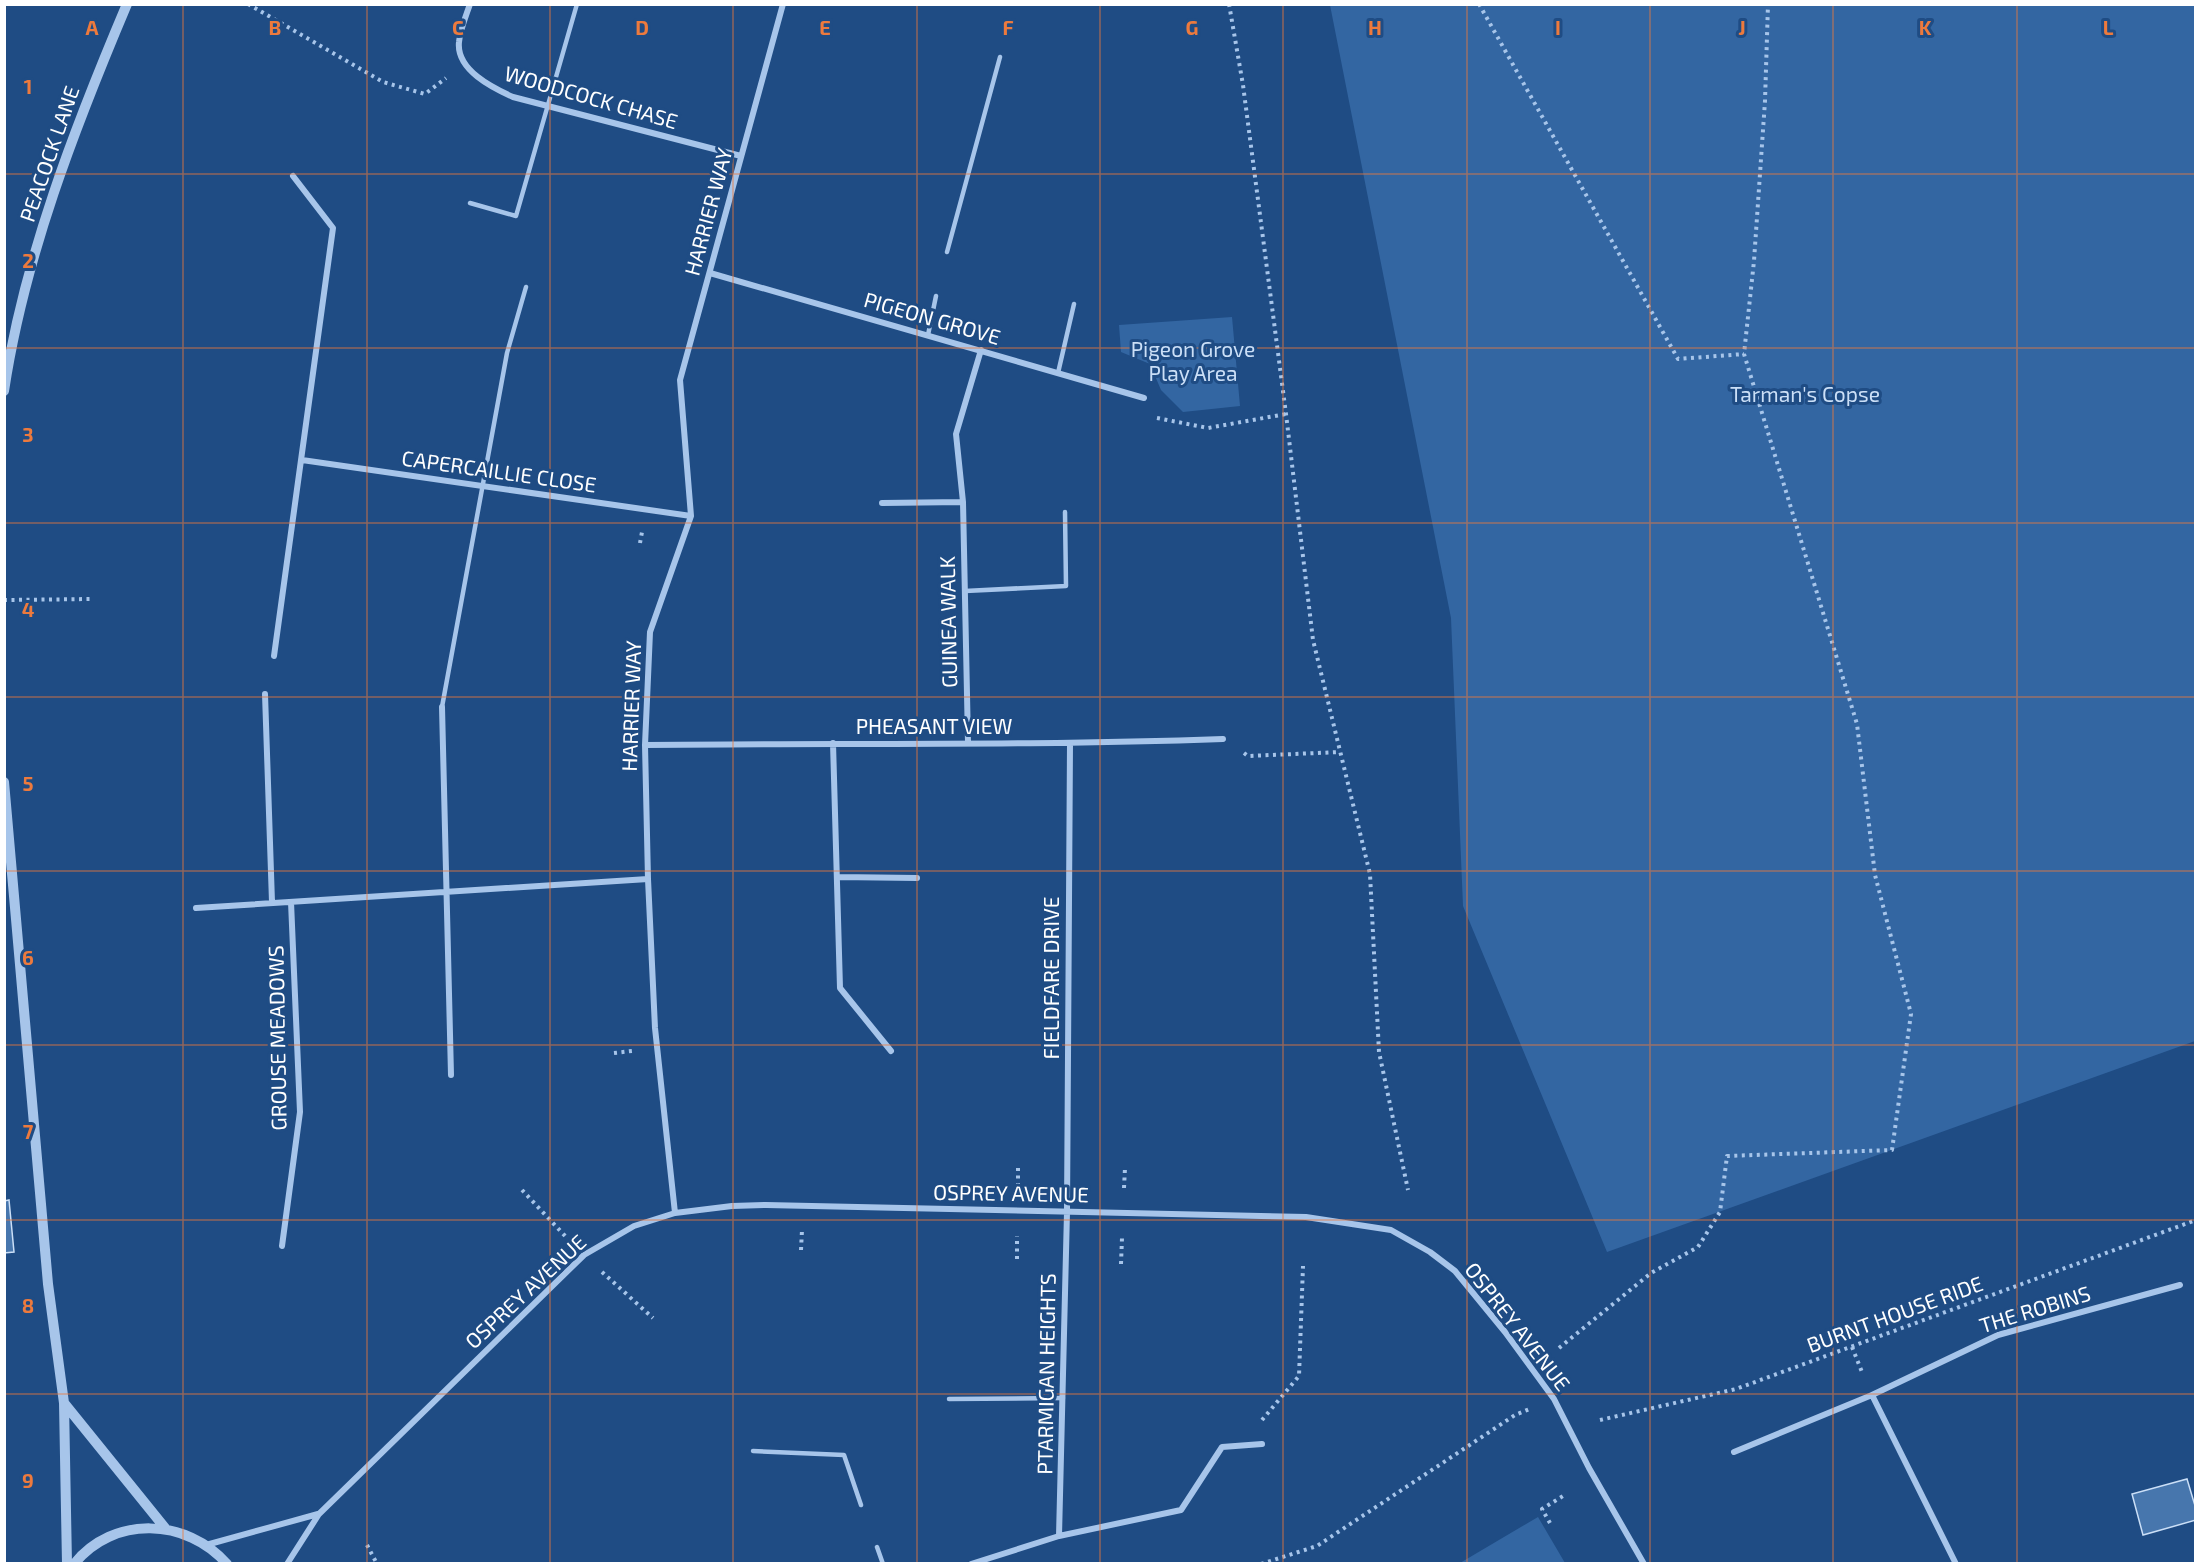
<svg xmlns="http://www.w3.org/2000/svg" width="2200" height="1568" viewBox="0 0 2200 1568" font-family="'Exo 2',sans-serif">
<rect width="100%" height="100%" fill="#1f4c84"/>
<path fill="#3366a2" d="M 1330,5 L 2195,5 L 2195,1041 L 1607,1252 L 1463,906 L 1451,618 Z
M 1232,317 L 1240,406 L 1183,412 L 1161,390 L 1150,364 L 1121,352 L 1119,325 Z
M 1538,1517 L 1565,1563 L 1460,1563 Z"/>
<path fill="#4776ad" stroke="#cbdff7" stroke-width="1.5" d="M 9,1200 L 14,1252 L 4,1253 L 4,1201 Z
M 2187,1479 L 2196,1509 L 2196,1520 L 2143,1535 L 2132,1494 Z"/>
<g fill="none" stroke-linecap="round" stroke-linejoin="round">
<path stroke="#a7c5ea" stroke-width="4" stroke-dasharray="3 4.5" stroke-linecap="butt" d="M 248,4 L 383,82 L 425,94 L 446,78
M 1229,4 L 1243,85 L 1286,414 L 1313,640 L 1370,874 L 1379,1052 L 1408,1190
M 1479,4 L 1678,359 L 1744,354
M 1157,418 L 1208,428 L 1286,414
M 640,543 L 642,532
M 4,600 L 93,599
M 1244,753 L 1248,756 L 1340,752
M 614,1053 L 632,1051
M 1018,1186 L 1018,1166
M 1124,1188 L 1125,1168
M 522,1190 L 567,1238
M 801,1250 L 802,1230
M 1017,1259 L 1017,1236
M 1121,1264 L 1122,1238
M 602,1272 L 653,1318
M 1852,1347 L 1862,1372
M 1559,1348 L 1651,1273 L 1698,1247 L 1720,1212 L 1727,1156 L 1892,1150 L 1911,1014 L 1875,875 L 1857,724 L 1744,354 L 1754,261 L 1765,101 L 1768,4
M 1262,1420 L 1299,1376 L 1303,1266
M 1600,1420 L 1736,1389 L 2196,1220
M 1550,1523 L 1542,1509 L 1563,1496
M 367,1545 L 377,1564
M 1261,1564 L 1317,1546 L 1515,1415 L 1532,1408"/>
<path stroke="#a7c5ea" stroke-width="4.5" d="M 470,203 L 516,216 L 577,4
M 947,252 L 1000,57
M 928,335 L 936,296
M 1058,373 L 1074,304
M 965,591 L 1066,586 L 1065,512
M 442,707 L 507,353 L 526,287
M 949,1399 L 1063,1398
M 753,1451 L 844,1455 L 861,1505
M 877,1547 L 883,1564"/>
<path stroke="#a7c5ea" stroke-width="6" d="M 470,4 C 466,16 460,30 459,42 C 456,70 493,88 513,97 L 741,156
M 710,273 L 1144,398
M 302,460 L 691,516
M 882,503 L 963,502
M 274,656 L 333,228 L 293,176
M 265,694 L 272,902
M 442,707 L 451,1075
M 968,742 L 963,502 L 956,434 L 981,350
M 833,743 L 840,988 L 891,1051
M 645,745 C 838,743 1030,746 1223,739
M 837,877 L 917,878
M 196,908 L 648,879
M 675,1213 L 655,1028 L 648,879 L 645,745 L 650,632 L 691,516 L 680,380 L 783,4
M 282,1246 L 300,1112 L 291,902
M 1734,1452 L 1872,1395
M 1059,1536 L 1067,1212 L 1070,744
M 206,1545 L 318,1514
M 287,1564 L 319,1514 L 584,1255 L 634,1226 L 675,1213 L 732,1206 L 766,1205 L 1306,1217 L 1391,1230 L 1430,1252 L 1455,1271 L 1505,1332 L 1554,1399 L 1589,1468 L 1644,1564
M 971,1564 L 1059,1536 L 1181,1510 L 1222,1447 L 1262,1444
M 1956,1564 L 1872,1395 L 1998,1335 L 2180,1285"/>
<path stroke="#a7c5ea" stroke-width="10" d="M 4,391 C 24,258 75,127 127,4
M 4,782 L 48,1284 L 64,1403 L 67,1564
M 64,1403 L 165,1528
M 74,1564 C 113,1515 187,1518 227,1564"/>
</g>
<path fill="none" stroke="#ed7a3d" stroke-width="1.5" stroke-opacity="0.55" d="M 183,4 L 183,1564M 367,4 L 367,1564M 550,4 L 550,1564M 733,4 L 733,1564M 917,4 L 917,1564M 1100,4 L 1100,1564M 1283,4 L 1283,1564M 1467,4 L 1467,1564M 1650,4 L 1650,1564M 1833,4 L 1833,1564M 2017,4 L 2017,1564M 4,174 L 2196,174M 4,348 L 2196,348M 4,523 L 2196,523M 4,697 L 2196,697M 4,871 L 2196,871M 4,1045 L 2196,1045M 4,1220 L 2196,1220M 4,1394 L 2196,1394"/>
<g text-anchor="middle" stroke-width="6" stroke-linejoin="round" paint-order="stroke">
<g font-size="21" fill="#fff" stroke="#1f4c84">
<text transform="translate(591 98) rotate(16)" y="7">WOODCOCK CHASE</text>
<text transform="translate(50 154) rotate(-71)" y="7">PEACOCK LANE</text>
<text transform="translate(709 212) rotate(-75)" y="7">HARRIER WAY</text>
<text transform="translate(932 319) rotate(16)" y="7">PIGEON GROVE</text>
<text transform="translate(499 472) rotate(8)" y="7">CAPERCAILLIE CLOSE</text>
<text transform="translate(949 622) rotate(-91)" y="7">GUINEA WALK</text>
<text transform="translate(632 706) rotate(-88)" y="7">HARRIER WAY</text>
<text x="934" y="734">PHEASANT VIEW</text>
<text transform="translate(1052 978) rotate(-90)" y="7">FIELDFARE DRIVE</text>
<text transform="translate(278 1038) rotate(-91)" y="7">GROUSE MEADOWS</text>
<text transform="translate(1011 1194) rotate(1)" y="7">OSPREY AVENUE</text>
<text transform="translate(526 1292) rotate(-43)" y="7">OSPREY AVENUE</text>
<text transform="translate(2035 1310) rotate(-17)" y="7">THE ROBINS</text>
<text transform="translate(1895 1315) rotate(-20)" y="7">BURNT HOUSE RIDE</text>
<text transform="translate(1517 1327) rotate(52)" y="7">OSPREY AVENUE</text>
<text transform="translate(1047 1374) rotate(-89)" y="7">PTARMIGAN HEIGHTS</text>
</g>
<g font-size="21" fill="#cbdff7" stroke="#1f4c84">
<text x="1193" y="357">Pigeon Grove<tspan x="1193" dy="24">Play Area</tspan></text>
<text x="1805" y="402">Tarman's Copse</text>
</g>
</g>
<g font-size="20" text-anchor="middle" font-weight="bold" fill="#ed7a3d" stroke="#1f4c84" stroke-width="6" stroke-linejoin="round" paint-order="stroke">
<text x="92" y="35">A</text>
<text x="275" y="35">B</text>
<text x="458" y="35">C</text>
<text x="642" y="35">D</text>
<text x="825" y="35">E</text>
<text x="1008" y="35">F</text>
<text x="1192" y="35">G</text>
<text x="1375" y="35">H</text>
<text x="1558" y="35">I</text>
<text x="1742" y="35">J</text>
<text x="1925" y="35">K</text>
<text x="2108" y="35">L</text>
<text x="28" y="94">1</text>
<text x="28" y="268">2</text>
<text x="28" y="442">3</text>
<text x="28" y="617">4</text>
<text x="28" y="791">5</text>
<text x="28" y="965">6</text>
<text x="28" y="1139">7</text>
<text x="28" y="1313">8</text>
<text x="28" y="1488">9</text>
</g>
<rect width="2200" height="1568" fill="none" stroke="#ffffff" stroke-width="12"/>
</svg>
